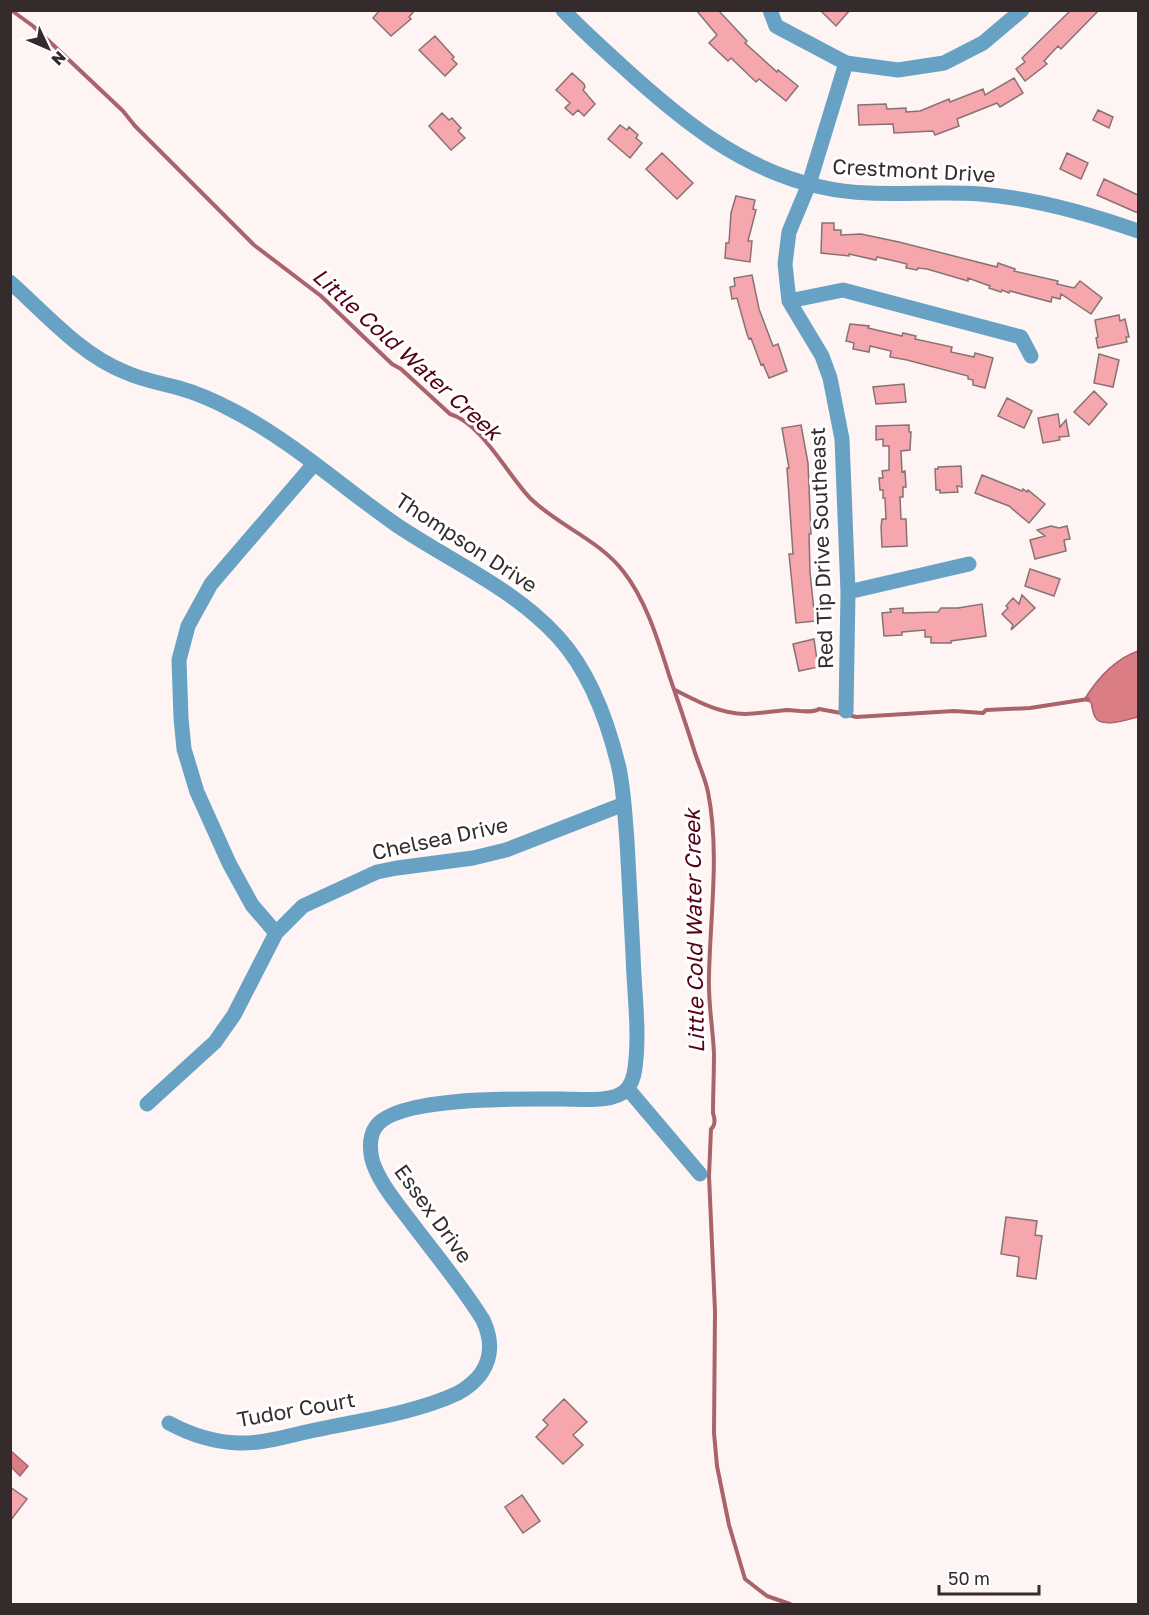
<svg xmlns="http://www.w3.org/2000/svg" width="1149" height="1615" viewBox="0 0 1149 1615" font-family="'Golos Text',sans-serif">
<rect width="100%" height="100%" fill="#fef4f4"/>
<path fill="#da7d85" stroke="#a8646a" stroke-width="1.5" d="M 1138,651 L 1138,717 C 1129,719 1101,729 1095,717 C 1093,713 1092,707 1091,702 L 1084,700 C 1097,679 1115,659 1138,651 Z
M 11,1451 L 28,1466 L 20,1476 L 11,1467 Z"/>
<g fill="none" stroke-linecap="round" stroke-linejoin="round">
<path stroke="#a8646a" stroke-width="4" d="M 11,10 L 33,26 L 123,111 L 135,126 L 254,245 L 321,296 L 392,364 L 401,369 L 450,414 C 482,423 508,476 531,499 C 559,526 599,540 623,571 C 646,600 658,640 669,675 C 678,701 687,727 695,753 C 699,765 705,778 708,792 C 720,853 710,916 709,977 C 708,1003 713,1028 714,1054 C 714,1074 713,1094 713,1113 C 715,1119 716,1125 711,1129 L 709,1176 L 715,1311 L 714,1433 L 717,1466 L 729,1525 L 745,1579 L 767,1596 L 790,1604
M 675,690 C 697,701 720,714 745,714 C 759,714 773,711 787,710 C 797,710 811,714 819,709 L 841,713
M 849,715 L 856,717 L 954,711 L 983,713 L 986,710 L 1030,708 L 1088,699"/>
</g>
<path fill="#f5a7ad" stroke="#887273" stroke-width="1.5" d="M 380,10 L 415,10 L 409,17 L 411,19 L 391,36 L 373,18 Z
M 696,10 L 718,10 L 747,41 L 745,43 L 777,72 L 778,70 L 798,86 L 786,101 L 759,79 L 756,82 L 731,58 L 728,61 L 709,43 L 717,35 Z
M 820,10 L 850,10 L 836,26 Z
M 1071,10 L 1099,10 L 1061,49 L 1058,46 L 1044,61 L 1047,64 L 1025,81 L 1016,69 L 1025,62 L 1022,58 Z
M 435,36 L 454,57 L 452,59 L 457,64 L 445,76 L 419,50 Z
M 572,73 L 584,84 L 585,87 L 583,90 L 595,104 L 584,116 L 578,110 L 573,115 L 565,108 L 570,103 L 556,90 Z
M 1014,78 L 1023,93 L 1000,107 L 997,103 L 957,119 L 959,126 L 935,135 L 933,131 L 894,133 L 893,124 L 859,125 L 858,105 L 886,104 L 887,109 L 906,108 L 906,112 L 920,111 L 949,99 L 950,102 L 983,89 L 985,95 Z
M 1098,110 L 1113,117 L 1109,128 L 1093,120 Z
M 442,113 L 449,120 L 452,118 L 461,128 L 458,131 L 465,138 L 451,150 L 429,126 Z
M 620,125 L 627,130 L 629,127 L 638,135 L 636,138 L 642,143 L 630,158 L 608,139 Z
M 662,153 L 693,183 L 677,199 L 646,169 Z
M 1067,153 L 1088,163 L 1081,179 L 1060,169 Z
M 1104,179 L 1138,195 L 1138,213 L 1097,195 Z
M 736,196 L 755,200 L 753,209 L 756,210 L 748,241 L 752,241 L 750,262 L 725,258 L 726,243 L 729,243 L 731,213 Z
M 822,223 L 834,223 L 834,230 L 841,230 L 841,235 L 861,234 L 899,242 L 997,267 L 998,263 L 1015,269 L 1014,271 L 1058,281 L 1057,284 L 1074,288 L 1080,281 L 1102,298 L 1091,314 L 1061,294 L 1060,299 L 1052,297 L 1051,302 L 1010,291 L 1009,293 L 1002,290 L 1001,292 L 989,288 L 990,286 L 968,278 L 968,281 L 927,269 L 918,268 L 917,270 L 906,268 L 907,264 L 899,262 L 877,257 L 876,260 L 849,254 L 849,256 L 821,253 Z
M 752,275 L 759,309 L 773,346 L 778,344 L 787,371 L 769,378 L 763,364 L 761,365 L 751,338 L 749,339 L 747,334 L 737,298 L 732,299 L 730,287 L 735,286 L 734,278 Z
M 1119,315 L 1120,321 L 1125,319 L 1129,337 L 1126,337 L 1127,342 L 1098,348 L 1096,338 L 1098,337 L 1095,320 Z
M 850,324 L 869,326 L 868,328 L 902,336 L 903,333 L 916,336 L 915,339 L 952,347 L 951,352 L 974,357 L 975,353 L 993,358 L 985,388 L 973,385 L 973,380 L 968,379 L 968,376 L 907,360 L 890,357 L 891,351 L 870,346 L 869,352 L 853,349 L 854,343 L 846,341 Z
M 1099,354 L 1119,360 L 1113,387 L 1094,383 Z
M 904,384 L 906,402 L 876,404 L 873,387 Z
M 1094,391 L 1107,404 L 1089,425 L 1074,412 Z
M 1007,398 L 1032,411 L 1024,428 L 998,416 Z
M 1058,414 L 1060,427 L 1066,420 L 1069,436 L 1059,437 L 1060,440 L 1043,443 L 1038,418 Z
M 801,425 L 808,463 L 811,534 L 809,534 L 810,572 L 815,621 L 796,623 L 789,554 L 793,554 L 787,468 L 789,468 L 782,428 Z
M 909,425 L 909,432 L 911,432 L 910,450 L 901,451 L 902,472 L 905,471 L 906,487 L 903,487 L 903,497 L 900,497 L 901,519 L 906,519 L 907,546 L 882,547 L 881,527 L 882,519 L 886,519 L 885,498 L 883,498 L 883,490 L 880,490 L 879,478 L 883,478 L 882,471 L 889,470 L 889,446 L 883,446 L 883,439 L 876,440 L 876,426 Z
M 961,466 L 962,487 L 957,486 L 958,492 L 940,493 L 940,490 L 936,490 L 935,469 L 938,469 L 938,467 Z
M 982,475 L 1022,491 L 1023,489 L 1027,492 L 1028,490 L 1045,504 L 1029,523 L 1009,506 L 975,493 Z
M 1051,526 L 1059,528 L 1067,526 L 1070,539 L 1064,540 L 1066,551 L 1035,559 L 1030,540 L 1045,536 L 1037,530 Z
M 1030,569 L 1060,579 L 1054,596 L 1025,586 Z
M 1022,595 L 1035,608 L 1011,630 L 1013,625 L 1002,614 L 1008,608 L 1006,606 L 1013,598 L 1019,604 Z
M 982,604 L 986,636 L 951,641 L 951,643 L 931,643 L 931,637 L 925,637 L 925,630 L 902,632 L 902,635 L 884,636 L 882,613 L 891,612 L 890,609 L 903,608 L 903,613 L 938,612 L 941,608 L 958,608 Z
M 814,639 L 818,667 L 799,671 L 793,644 Z
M 1006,1217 L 1037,1221 L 1035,1235 L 1042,1236 L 1036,1279 L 1017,1276 L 1019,1257 L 1001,1254 Z
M 564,1399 L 587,1422 L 573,1435 L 583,1445 L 563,1464 L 536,1437 L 548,1425 L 543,1420 Z
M 10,1487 L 27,1499 L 10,1521 Z
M 522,1495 L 540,1521 L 523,1533 L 505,1507 Z"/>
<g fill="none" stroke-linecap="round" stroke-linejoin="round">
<path stroke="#67a1c3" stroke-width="15" d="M 563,10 C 582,30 602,48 622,66 C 681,120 742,170 821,187 C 873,199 927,190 980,194 C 1034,198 1087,213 1138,231
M 770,10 L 776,26 L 846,63
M 10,282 C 46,314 80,354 125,372 C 142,380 161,383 179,388 C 197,393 215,401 232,410 C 292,441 343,488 398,526 C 452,562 513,588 558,637 C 590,672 608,722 619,768 C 624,792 625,817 627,841 C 629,879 631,916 633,954 C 634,992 640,1031 635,1068 C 634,1076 632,1084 626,1090 C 614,1103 580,1099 563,1099 C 527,1099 394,1095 375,1128 C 368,1139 370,1157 375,1168 C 383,1187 398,1205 411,1222 C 435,1254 462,1286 483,1320 C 491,1337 493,1355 482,1372 C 477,1380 466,1389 458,1393 C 416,1413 361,1420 315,1430 C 291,1435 263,1444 238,1443 C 213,1442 191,1435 169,1423
M 789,301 L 843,290 L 1021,337 L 1031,356
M 848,592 L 969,564
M 846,711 L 848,592 L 842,439 L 830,378 L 822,356 L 789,301 L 785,264 L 789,232 L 809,184 L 846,63 L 898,70 L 944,63 L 983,43 L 1022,10
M 276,933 L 252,905 L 229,863 L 197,792 L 184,749 L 181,718 L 179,660 L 188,626 L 211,584 L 314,464
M 628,1089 L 700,1174
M 147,1104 L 215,1042 L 234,1015 L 276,933 L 303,906 L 377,872 L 397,868 L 473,858 L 506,850 L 624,804"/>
</g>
<g text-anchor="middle" stroke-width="6" stroke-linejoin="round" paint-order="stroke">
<g font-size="21" fill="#352b2c" stroke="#fff">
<text transform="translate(914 171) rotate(3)" y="7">Crestmont Drive</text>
<text transform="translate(466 543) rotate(33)" y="7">Thompson Drive</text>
<text transform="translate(822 548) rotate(-92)" y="7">Red Tip Drive Southeast</text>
<text transform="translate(440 839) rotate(-12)" y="7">Chelsea Drive</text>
<text transform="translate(433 1214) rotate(54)" y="7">Essex Drive</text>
<text transform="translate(296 1410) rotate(-10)" y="7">Tudor Court</text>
</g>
<g font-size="22" font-style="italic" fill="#550016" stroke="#fff">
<text transform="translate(407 354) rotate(42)" y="8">Little Cold Water Creek</text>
<text transform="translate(694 931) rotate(-91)" y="8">Little Cold Water Creek</text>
</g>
</g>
<rect width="1149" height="1615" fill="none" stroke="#352b2c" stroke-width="24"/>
<g transform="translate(48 48) rotate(134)" stroke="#ffffff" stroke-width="4.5" paint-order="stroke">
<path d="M0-4.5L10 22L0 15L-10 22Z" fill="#352b2c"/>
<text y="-9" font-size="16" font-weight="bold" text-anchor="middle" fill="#352b2c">N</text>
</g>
<path d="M939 1585v9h100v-9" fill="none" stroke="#352b2c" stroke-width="3"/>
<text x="948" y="1585" font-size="18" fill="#352b2c" stroke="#ffffff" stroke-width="4.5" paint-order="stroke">50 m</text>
</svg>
